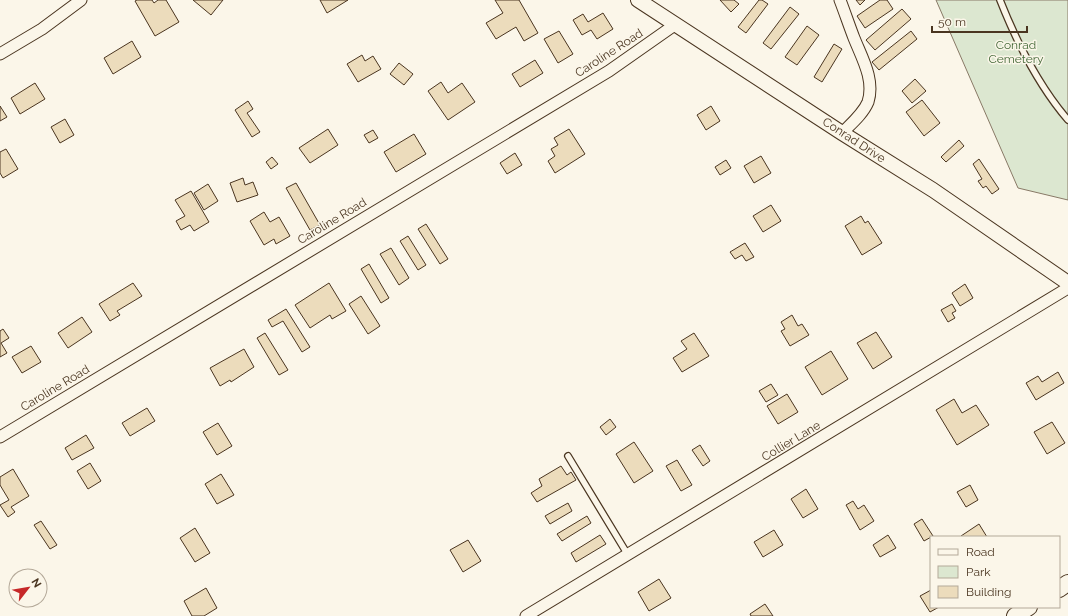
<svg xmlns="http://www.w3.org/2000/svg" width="1068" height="616" viewBox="0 0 1068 616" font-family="Raleway,sans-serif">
<rect width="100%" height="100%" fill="#fbf6e9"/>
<path fill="#dce7d0" stroke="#887966" d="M 936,0 L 1068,0 L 1068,200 L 1018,188 Z"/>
<path fill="#ecdcbc" stroke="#4a3520" d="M 137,0 L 152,0 L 154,3 L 158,0 L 166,0 L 179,22 L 155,36 L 135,1 Z
M 193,0 L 223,0 L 211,15 Z
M 320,0 L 348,0 L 327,13 Z
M 495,0 L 519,0 L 538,33 L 524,41 L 516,27 L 496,39 L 486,23 L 503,13 Z
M 720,0 L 734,0 L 739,4 L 731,12 Z
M 759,0 L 762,0 L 768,4 L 746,33 L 738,27 Z
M 856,0 L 865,0 L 860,5 Z
M 880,0 L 887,0 L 893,9 L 865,28 L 857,16 Z
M 790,7 L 799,14 L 771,49 L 763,43 Z
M 902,9 L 911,19 L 875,50 L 866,40 Z
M 603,13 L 613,29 L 597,39 L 591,30 L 582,35 L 573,20 L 583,14 L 588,22 Z
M 807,26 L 819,35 L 797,65 L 785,57 Z
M 559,31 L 573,54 L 558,63 L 544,39 Z
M 911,31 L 917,39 L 879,70 L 872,62 Z
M 132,41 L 141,57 L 113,74 L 104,58 Z
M 834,44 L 842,49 L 822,82 L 814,77 Z
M 362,55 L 365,61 L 373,56 L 381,69 L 358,82 L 347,64 Z
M 535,60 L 543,73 L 520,87 L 512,74 Z
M 399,63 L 413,74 L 404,85 L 390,74 Z
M 915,79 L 926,91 L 912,103 L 902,91 Z
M 441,82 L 448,93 L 462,83 L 475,102 L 448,120 L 428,91 Z
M 35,83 L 45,99 L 20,114 L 11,98 Z
M 922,100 L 940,123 L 924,136 L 906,112 Z
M 248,101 L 253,109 L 247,113 L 260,132 L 252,137 L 235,110 Z
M 0,106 L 7,117 L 0,121 Z
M 711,106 L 720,121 L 706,130 L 697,115 Z
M 65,119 L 74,135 L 60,143 L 51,127 Z
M 328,129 L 338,145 L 310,163 L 299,148 Z
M 569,129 L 585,154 L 555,173 L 548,161 L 555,156 L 551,149 L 558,145 L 554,138 Z
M 373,130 L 378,138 L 369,143 L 364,135 Z
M 414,134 L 426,154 L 396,172 L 384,152 Z
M 959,140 L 964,146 L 946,162 L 941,157 Z
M 6,149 L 18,169 L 3,178 L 0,173 L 0,152 Z
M 515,153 L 522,165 L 507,174 L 500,163 Z
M 761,156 L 771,173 L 754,183 L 744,166 Z
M 272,157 L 278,164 L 271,169 L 266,162 Z
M 979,159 L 999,189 L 992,194 L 986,186 L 983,188 L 978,181 L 982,179 L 973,164 Z
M 726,160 L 731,168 L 720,175 L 715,167 Z
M 243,178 L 245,185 L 253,182 L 258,195 L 237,202 L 230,183 Z
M 296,183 L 320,225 L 310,230 L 286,188 Z
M 208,184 L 218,201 L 204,210 L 194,193 Z
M 191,191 L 209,222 L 194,231 L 190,225 L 181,230 L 176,221 L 185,216 L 175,200 Z
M 771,205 L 781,221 L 763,232 L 753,216 Z
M 264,212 L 270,222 L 279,217 L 290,236 L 276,244 L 274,239 L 264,245 L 250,221 Z
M 861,216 L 865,223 L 868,221 L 882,243 L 862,255 L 845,226 Z
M 426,224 L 448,259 L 440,264 L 418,229 Z
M 408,236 L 426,265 L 418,270 L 400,241 Z
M 745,243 L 754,257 L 746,261 L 742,255 L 735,259 L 730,252 Z
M 391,248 L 409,278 L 399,285 L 380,254 Z
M 369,264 L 389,298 L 381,303 L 361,269 Z
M 133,283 L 142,296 L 117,311 L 120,315 L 110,321 L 99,304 Z
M 329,283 L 346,311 L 332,319 L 330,315 L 310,328 L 295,305 Z
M 965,284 L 973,298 L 960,306 L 952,293 Z
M 361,296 L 380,326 L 368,334 L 349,304 Z
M 952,304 L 956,311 L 952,313 L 955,318 L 948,322 L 941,310 Z
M 286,309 L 310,347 L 302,352 L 283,321 L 272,327 L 268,320 Z
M 792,315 L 798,326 L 802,324 L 809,335 L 790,346 L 781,331 L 785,329 L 781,322 Z
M 82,317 L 92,332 L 68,348 L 58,333 Z
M 3,329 L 9,338 L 1,343 L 7,353 L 0,357 L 0,331 Z
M 876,332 L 892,357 L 873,369 L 857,343 Z
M 265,333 L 288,370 L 279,375 L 257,338 Z
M 694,333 L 709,356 L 682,372 L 673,358 L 687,349 L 681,341 Z
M 31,346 L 41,362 L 22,373 L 12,357 Z
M 244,349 L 254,367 L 231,382 L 230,380 L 220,386 L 210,368 Z
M 831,351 L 848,379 L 822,395 L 805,367 Z
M 1058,372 L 1064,383 L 1036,400 L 1026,383 L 1038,376 L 1042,382 Z
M 771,384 L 778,395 L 766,402 L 759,391 Z
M 787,394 L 798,412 L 778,424 L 767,406 Z
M 954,399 L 962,413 L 976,405 L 989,425 L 957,445 L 936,410 Z
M 147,408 L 155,421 L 130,436 L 122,423 Z
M 610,419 L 616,427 L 606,435 L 600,427 Z
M 1052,422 L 1065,443 L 1047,454 L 1034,432 Z
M 218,423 L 232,446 L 217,455 L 203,432 Z
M 86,435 L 94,448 L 72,460 L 65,448 Z
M 634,442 L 653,471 L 634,483 L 616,454 Z
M 700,445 L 710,461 L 703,466 L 692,450 Z
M 677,460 L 692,485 L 681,491 L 666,466 Z
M 90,463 L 101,481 L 88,489 L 77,471 Z
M 561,466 L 567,475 L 571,472 L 576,480 L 537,502 L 531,493 L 542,486 L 539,479 Z
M 13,469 L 29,496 L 11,507 L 15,512 L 8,517 L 0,505 L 9,500 L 0,485 L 0,477 Z
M 221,474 L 234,495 L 217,504 L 205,484 Z
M 970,485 L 978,500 L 966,507 L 957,492 Z
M 806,489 L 818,509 L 803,518 L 791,499 Z
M 853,501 L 858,509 L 864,505 L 874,521 L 860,530 L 846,505 Z
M 568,503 L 572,511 L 550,524 L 545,516 Z
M 587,516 L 591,523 L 562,541 L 557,534 Z
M 922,519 L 933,536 L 924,541 L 914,524 Z
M 41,521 L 57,545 L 50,549 L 34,525 Z
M 979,524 L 987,537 L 962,537 L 961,536 Z
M 195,528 L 210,553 L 195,562 L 180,538 Z
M 774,530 L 783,545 L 763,557 L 754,542 Z
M 600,535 L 606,544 L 576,562 L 571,553 Z
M 888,535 L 896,548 L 880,557 L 873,545 Z
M 468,540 L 481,561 L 463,572 L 450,550 Z
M 659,579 L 671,598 L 649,611 L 638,592 Z
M 206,588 L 217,608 L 204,616 L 192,616 L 184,601 Z
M 931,590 L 931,607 L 939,607 L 930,612 L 920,596 Z
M 765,604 L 773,616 L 751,616 L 750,614 Z"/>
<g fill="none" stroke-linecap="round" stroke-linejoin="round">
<defs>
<path id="service" d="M 1000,0 C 1017,43 1038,85 1068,120
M 568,456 L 628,555"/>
<path id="minor" d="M 840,0 C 845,13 849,25 854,38 C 862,58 875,80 868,102 C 863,114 851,124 842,133
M 0,54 L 42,29 L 81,0
M 0,437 L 609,71 L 676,24
M 526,616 L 1068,288"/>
<path id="tertiary" d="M 638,0 L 842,133 L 933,190 L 1068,283"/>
<path id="secondary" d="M 1059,589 L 1068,583
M 1015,616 L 1029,607"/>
</defs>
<use href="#service" stroke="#4a3520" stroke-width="8"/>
<use href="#minor" stroke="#4a3520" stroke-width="13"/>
<use href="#tertiary" stroke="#4a3520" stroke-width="16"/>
<use href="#secondary" stroke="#4a3520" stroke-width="18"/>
<use href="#service" stroke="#fbf6e9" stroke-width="5.5"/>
<use href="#minor" stroke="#fbf6e9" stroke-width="11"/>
<use href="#tertiary" stroke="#fbf6e9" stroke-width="14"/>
<use href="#secondary" stroke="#fbf6e9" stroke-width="16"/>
</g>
<g text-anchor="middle" stroke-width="3" stroke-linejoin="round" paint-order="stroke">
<g font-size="12" fill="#436837" stroke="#fbf6e9">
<text x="1016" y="49">Conrad<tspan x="1016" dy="14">Cemetery</tspan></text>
</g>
<g font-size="12" fill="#4a3520" stroke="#fbf6e9">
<text transform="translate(609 53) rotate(-33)" y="4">Caroline Road</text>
<text transform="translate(854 140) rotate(33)" y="4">Conrad Drive</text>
<text transform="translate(332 221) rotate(-31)" y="4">Caroline Road</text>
<text transform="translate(55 388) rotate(-31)" y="4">Caroline Road</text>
<text transform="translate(791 441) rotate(-31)" y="4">Collier Lane</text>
</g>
</g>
<rect x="930" y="536" width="130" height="72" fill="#fbf6e9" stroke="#b4a999"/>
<rect x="938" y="549" width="20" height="6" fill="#fbf6e9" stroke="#b4a999"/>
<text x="966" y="556" font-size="12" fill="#4a3520">Road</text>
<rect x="938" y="566" width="20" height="12" fill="#dce7d0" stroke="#b4a999"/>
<text x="966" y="576" font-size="12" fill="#4a3520">Park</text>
<rect x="938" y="586" width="20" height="12" fill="#ecdcbc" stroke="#b4a999"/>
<text x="966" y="596" font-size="12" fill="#4a3520">Building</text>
<g transform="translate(28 588) rotate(59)"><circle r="19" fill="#fbf6e9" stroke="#b4a999"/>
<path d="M0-3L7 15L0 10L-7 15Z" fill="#c62828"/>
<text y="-6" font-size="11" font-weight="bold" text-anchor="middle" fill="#4a3520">N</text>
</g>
<path d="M932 26v6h95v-6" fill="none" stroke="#4a3520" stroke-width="2"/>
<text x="938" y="26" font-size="12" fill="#4a3520" stroke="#fbf6e9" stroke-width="3" paint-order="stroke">50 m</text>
</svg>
